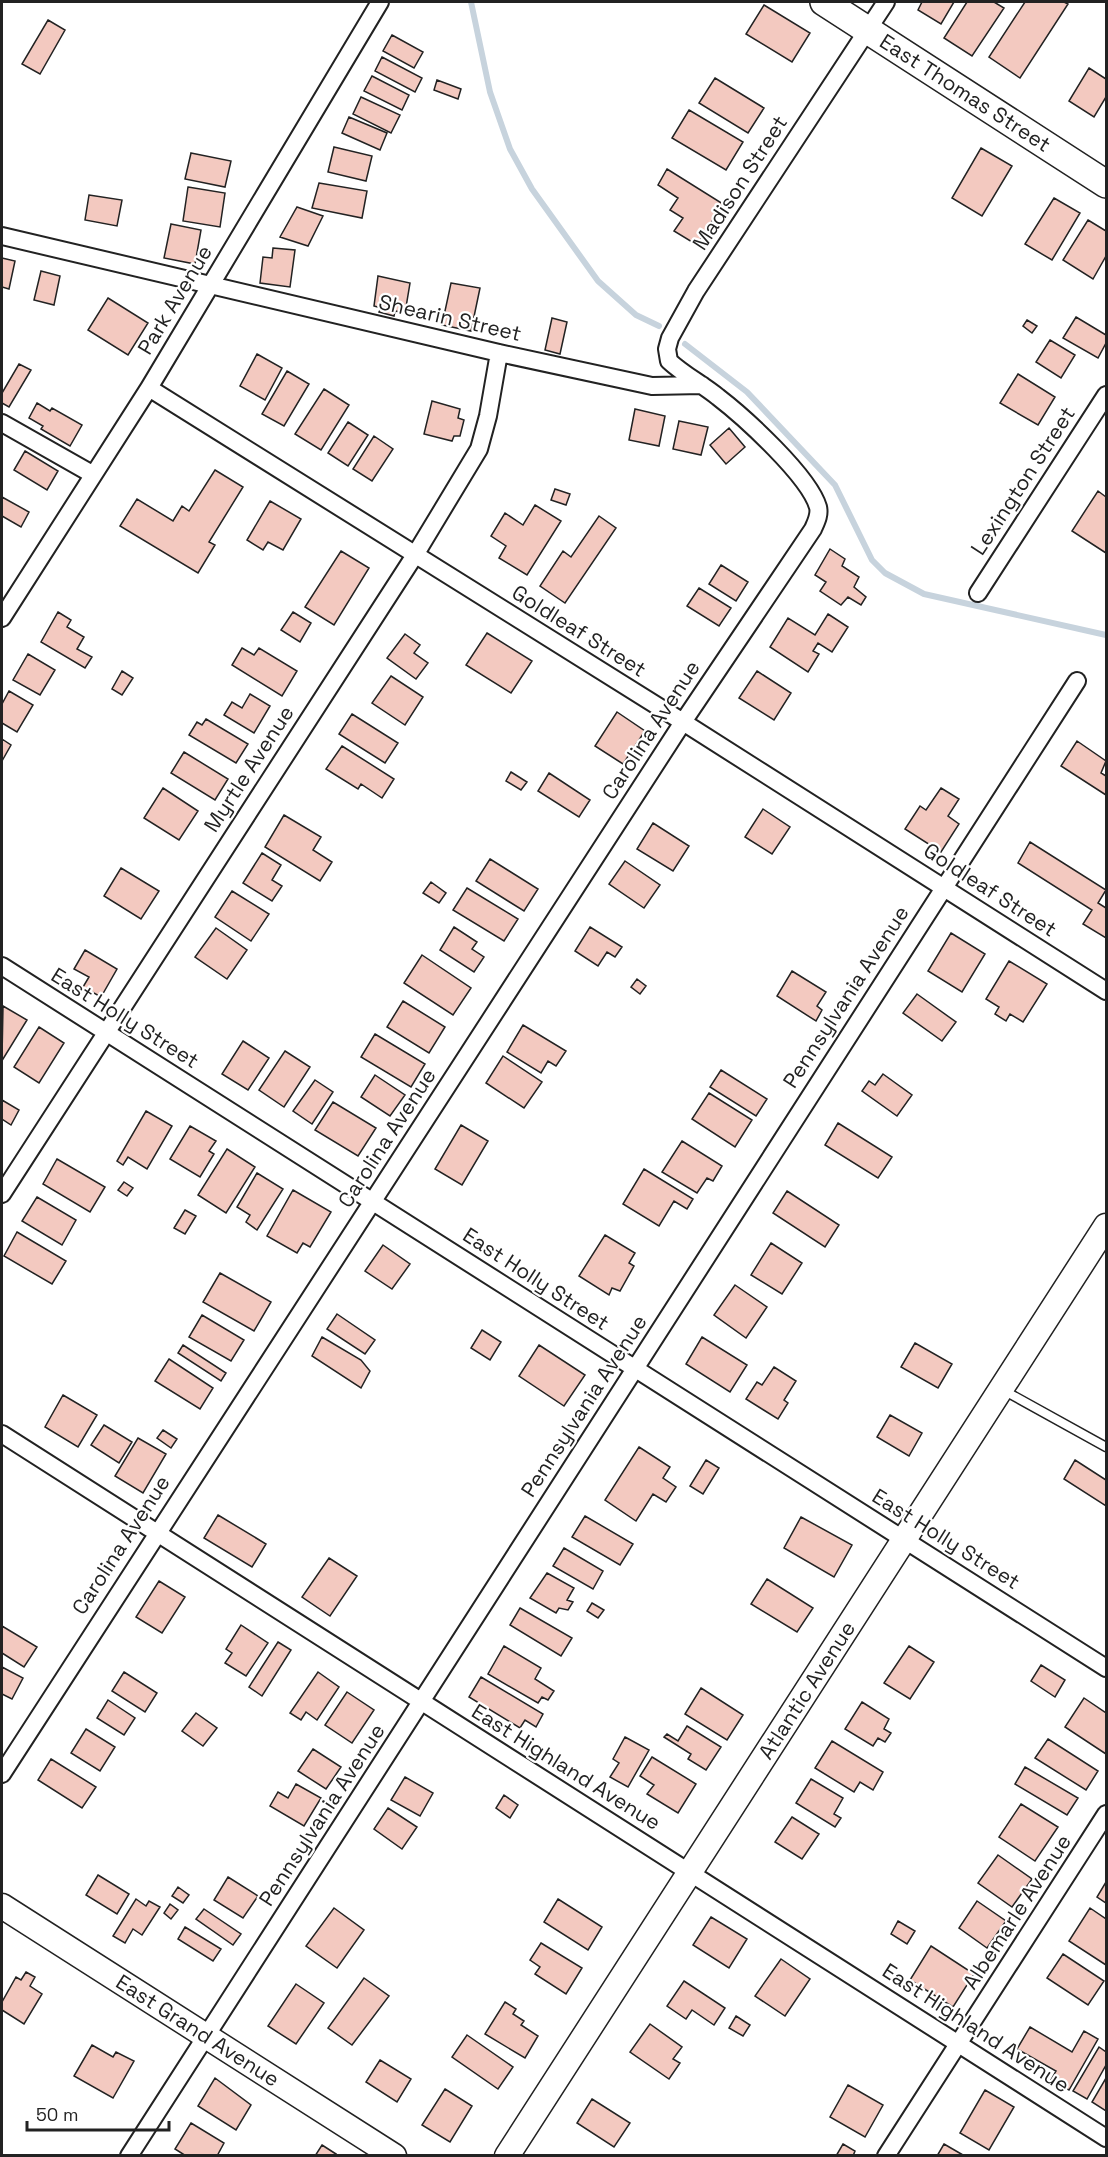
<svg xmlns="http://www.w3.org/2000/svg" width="1108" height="2157" viewBox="0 0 1108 2157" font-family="'Space Grotesk',sans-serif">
<rect width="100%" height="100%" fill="#fff"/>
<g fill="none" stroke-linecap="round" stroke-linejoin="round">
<path stroke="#c7d3dd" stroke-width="6" d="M 471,2 L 490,92 L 510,149 L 532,189 L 598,281 L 636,315 L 659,326
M 685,344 L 747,392 L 835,485 L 872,560 L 885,573 L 924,594 L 1106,635"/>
</g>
<path fill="#f3c9c0" stroke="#222" stroke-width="1.5" d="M 922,2 L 954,2 L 941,24 L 918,10 Z
M 967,2 L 994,2 L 1004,8 L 972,56 L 944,38 Z
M 1025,2 L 1064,2 L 1068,4 L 1020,78 L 989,57 Z
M 764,5 L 810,33 L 792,62 L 746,34 Z
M 48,20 L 65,30 L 40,74 L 22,64 Z
M 392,35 L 423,52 L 414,68 L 383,51 Z
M 382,57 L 422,78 L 415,92 L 375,71 Z
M 1089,68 L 1106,79 L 1106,97 L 1094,117 L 1069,101 Z
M 372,76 L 409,95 L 402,110 L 364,91 Z
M 715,78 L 764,108 L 748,133 L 699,103 Z
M 437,80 L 461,89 L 458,99 L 434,90 Z
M 361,97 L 400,115 L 391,133 L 353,114 Z
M 689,110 L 743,142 L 726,170 L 672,138 Z
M 349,117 L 387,133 L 380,150 L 342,133 Z
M 334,147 L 372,156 L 366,181 L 328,172 Z
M 981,148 L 1012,166 L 982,216 L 952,198 Z
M 191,153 L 231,161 L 225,187 L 185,179 Z
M 667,169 L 723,204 L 697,245 L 674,231 L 683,218 L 670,210 L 678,198 L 658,185 Z
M 319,183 L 367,191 L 362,218 L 312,208 Z
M 188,187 L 225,193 L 220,227 L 183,221 Z
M 89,195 L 122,200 L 117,226 L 85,220 Z
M 1054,198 L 1080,213 L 1052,260 L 1025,244 Z
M 297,207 L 323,216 L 308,246 L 280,237 Z
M 1088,220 L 1106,231 L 1106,256 L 1093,279 L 1063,260 Z
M 171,224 L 201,230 L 195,264 L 164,258 Z
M 273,248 L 295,250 L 290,287 L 260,283 L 263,257 L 272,258 Z
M 2,258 L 15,261 L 9,289 L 2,287 Z
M 41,271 L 60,276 L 54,305 L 34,300 Z
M 378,276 L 410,283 L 405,313 L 395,311 L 394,316 L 379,312 L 381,308 L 374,306 Z
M 451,283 L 480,288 L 471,331 L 442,325 Z
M 108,298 L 148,323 L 128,355 L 88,330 Z
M 1076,317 L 1106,335 L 1106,343 L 1098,358 L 1063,338 Z
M 552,318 L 567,322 L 560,354 L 545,350 Z
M 1027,320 L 1037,326 L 1032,333 L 1023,326 Z
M 1050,340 L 1075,355 L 1061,378 L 1036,362 Z
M 257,354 L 282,368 L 265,400 L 240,386 Z
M 19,364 L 31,370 L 9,407 L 2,403 L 2,393 Z
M 287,371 L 309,384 L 284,426 L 262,414 Z
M 1018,374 L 1055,397 L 1038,425 L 1000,403 Z
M 324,389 L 349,405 L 321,450 L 295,434 Z
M 432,401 L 460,409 L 458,418 L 464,420 L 460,436 L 454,436 L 452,441 L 424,434 Z
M 37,403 L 50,411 L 52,408 L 82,425 L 70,446 L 41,429 L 43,426 L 29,418 Z
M 635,409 L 665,416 L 659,446 L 629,440 Z
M 679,421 L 708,427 L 701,455 L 673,449 Z
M 348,422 L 368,435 L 348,466 L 328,453 Z
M 729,428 L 745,447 L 726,464 L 710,445 Z
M 374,436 L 393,449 L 372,481 L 353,469 Z
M 25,451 L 58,471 L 47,490 L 14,470 Z
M 215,470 L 243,487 L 209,542 L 215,545 L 198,573 L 120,526 L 137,499 L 173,521 L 182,506 L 189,511 Z
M 555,489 L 570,494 L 566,505 L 551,500 Z
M 1098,491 L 1106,497 L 1106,553 L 1072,531 Z
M 2,497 L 29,512 L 21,527 L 2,516 Z
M 270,501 L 301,519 L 283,550 L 268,542 L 263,550 L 247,540 Z
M 535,505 L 561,521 L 527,575 L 499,558 L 506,546 L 491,536 L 505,513 L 523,525 Z
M 599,516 L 616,528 L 565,603 L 540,586 L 563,551 L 571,557 Z
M 830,549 L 845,559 L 842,566 L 859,577 L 854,587 L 866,597 L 861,605 L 848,597 L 841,605 L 820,591 L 826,582 L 815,575 Z
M 341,551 L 369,568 L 334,625 L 305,607 Z
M 721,565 L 748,582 L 736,601 L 709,584 Z
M 699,588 L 731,608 L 719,626 L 687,606 Z
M 58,612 L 71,620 L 67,627 L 84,637 L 77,649 L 92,657 L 85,668 L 41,642 Z
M 293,612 L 311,623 L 300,642 L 281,630 Z
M 828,614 L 848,627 L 832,652 L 818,643 L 813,651 L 819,654 L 808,672 L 770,647 L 788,618 L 815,635 Z
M 487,633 L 532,661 L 511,693 L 466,665 Z
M 405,634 L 420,645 L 414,653 L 428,663 L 416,679 L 387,658 Z
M 242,648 L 254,655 L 259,648 L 297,671 L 282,696 L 232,665 Z
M 28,654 L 55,670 L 40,695 L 13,680 Z
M 122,671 L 133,678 L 122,695 L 112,689 Z
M 757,671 L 791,693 L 774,720 L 739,698 Z
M 391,676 L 423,697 L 405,725 L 372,703 Z
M 9,691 L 33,705 L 17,732 L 2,723 L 2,704 Z
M 250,694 L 270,706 L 254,733 L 224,715 L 232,702 L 242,708 Z
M 617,712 L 645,731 L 623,764 L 595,746 Z
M 352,714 L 398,743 L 385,763 L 339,734 Z
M 206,719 L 248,744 L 236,763 L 189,735 L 197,722 L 202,725 Z
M 2,739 L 11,745 L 2,761 Z
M 1077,741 L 1106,761 L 1101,773 L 1106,776 L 1106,795 L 1061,766 Z
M 342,746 L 394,779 L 382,798 L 361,784 L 358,789 L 326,769 Z
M 184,752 L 228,779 L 215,800 L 171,773 Z
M 511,772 L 527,782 L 521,790 L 506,781 Z
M 549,773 L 590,800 L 579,817 L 538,791 Z
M 163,788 L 198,811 L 179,840 L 144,818 Z
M 941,788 L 959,799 L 948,816 L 959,824 L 941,852 L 905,829 L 920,806 L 926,810 Z
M 763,809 L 790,827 L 772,854 L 745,837 Z
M 284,815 L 321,837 L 313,850 L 332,862 L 320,881 L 265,847 Z
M 653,823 L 689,846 L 673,871 L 637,849 Z
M 1030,842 L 1106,890 L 1098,903 L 1106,908 L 1106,938 L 1083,924 L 1092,910 L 1018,863 Z
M 262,853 L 281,865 L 272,880 L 282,886 L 272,901 L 243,883 Z
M 490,859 L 538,889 L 524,911 L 476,881 Z
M 625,861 L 660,885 L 644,908 L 609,884 Z
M 121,868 L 159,891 L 141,919 L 104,896 Z
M 431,882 L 446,893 L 439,903 L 423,893 Z
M 467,888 L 518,919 L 504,941 L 453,910 Z
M 232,891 L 269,914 L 251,941 L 215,917 Z
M 454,927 L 477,942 L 472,949 L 484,957 L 474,972 L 440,950 Z
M 590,927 L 622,947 L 615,957 L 607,952 L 598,966 L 575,951 Z
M 216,928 L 247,950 L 227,979 L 195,957 Z
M 951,933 L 985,954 L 962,992 L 928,971 Z
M 85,950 L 117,969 L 101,997 L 83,987 L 89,977 L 74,969 Z
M 422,955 L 471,988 L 453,1015 L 404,983 Z
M 1009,961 L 1047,984 L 1023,1022 L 1010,1014 L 1006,1021 L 995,1014 L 999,1007 L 986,999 Z
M 792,971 L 826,992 L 817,1006 L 822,1010 L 816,1021 L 777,996 Z
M 637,979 L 646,986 L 640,994 L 631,987 Z
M 917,994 L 956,1022 L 942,1041 L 903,1013 Z
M 403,1001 L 445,1027 L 429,1053 L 387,1027 Z
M 3,1006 L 27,1020 L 3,1059 L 2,1058 Z
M 523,1025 L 566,1051 L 556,1066 L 548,1061 L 541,1073 L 507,1052 Z
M 39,1027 L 64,1043 L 39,1083 L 14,1067 Z
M 375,1034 L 425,1064 L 411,1087 L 361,1057 Z
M 243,1041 L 269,1058 L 248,1090 L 222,1074 Z
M 285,1051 L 310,1067 L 284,1107 L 259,1090 Z
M 503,1056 L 542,1082 L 524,1108 L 486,1083 Z
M 721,1070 L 767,1099 L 756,1116 L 710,1087 Z
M 883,1074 L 912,1095 L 897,1116 L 862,1091 L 869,1081 L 875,1085 Z
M 375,1075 L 405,1095 L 390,1116 L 361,1097 Z
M 315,1080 L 333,1092 L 312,1124 L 293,1111 Z
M 709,1093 L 752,1120 L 735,1147 L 692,1119 Z
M 2,1100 L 19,1110 L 11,1125 L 2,1119 Z
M 333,1102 L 376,1128 L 358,1156 L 315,1130 Z
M 146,1111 L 172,1126 L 147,1169 L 128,1157 L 123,1165 L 117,1161 Z
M 838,1123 L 892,1157 L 878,1178 L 825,1145 Z
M 461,1125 L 488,1141 L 462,1185 L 435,1169 Z
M 190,1126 L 216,1141 L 209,1151 L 214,1154 L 200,1177 L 170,1159 Z
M 682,1141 L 722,1166 L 713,1181 L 707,1178 L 697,1193 L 662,1172 Z
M 227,1149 L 255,1167 L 226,1213 L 198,1195 Z
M 57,1159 L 105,1187 L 90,1212 L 43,1184 Z
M 644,1169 L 693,1199 L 687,1209 L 674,1201 L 659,1226 L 623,1204 Z
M 257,1173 L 283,1189 L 257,1230 L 246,1222 L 250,1215 L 237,1207 Z
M 124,1182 L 133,1188 L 127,1196 L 118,1190 Z
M 293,1190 L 331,1212 L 310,1247 L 303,1243 L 297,1253 L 267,1236 Z
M 787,1191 L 839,1225 L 825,1247 L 773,1213 Z
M 37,1197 L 76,1220 L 62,1245 L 22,1221 Z
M 185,1210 L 196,1216 L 185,1234 L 174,1228 Z
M 17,1232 L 66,1261 L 52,1284 L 4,1256 Z
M 605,1235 L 635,1253 L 629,1263 L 634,1266 L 620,1291 L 612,1288 L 609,1295 L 579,1276 Z
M 771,1243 L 802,1263 L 782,1294 L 751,1275 Z
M 383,1245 L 410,1264 L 392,1289 L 365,1271 Z
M 220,1273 L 271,1302 L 254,1331 L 203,1302 Z
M 735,1285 L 767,1307 L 746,1338 L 714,1315 Z
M 337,1314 L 375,1340 L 365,1354 L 327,1329 Z
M 202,1315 L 244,1340 L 231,1361 L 189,1337 Z
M 482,1330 L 501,1342 L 490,1360 L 471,1348 Z
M 322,1337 L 361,1360 L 370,1371 L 361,1388 L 312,1356 Z
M 702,1337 L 747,1365 L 730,1392 L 686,1364 Z
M 915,1343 L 952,1364 L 938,1388 L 901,1367 Z
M 183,1345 L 226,1373 L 221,1381 L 178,1353 Z
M 539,1345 L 585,1375 L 564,1406 L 519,1376 Z
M 169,1359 L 213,1388 L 200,1409 L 155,1381 Z
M 774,1367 L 796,1381 L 784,1400 L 788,1403 L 778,1419 L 746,1399 L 757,1382 L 762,1385 Z
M 63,1395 L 97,1415 L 78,1447 L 45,1427 Z
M 890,1415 L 922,1433 L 909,1456 L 877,1437 Z
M 104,1425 L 132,1442 L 119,1463 L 91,1445 Z
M 163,1430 L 177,1439 L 171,1448 L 157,1438 Z
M 138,1438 L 166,1454 L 143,1493 L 115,1476 Z
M 639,1447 L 670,1467 L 663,1478 L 676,1487 L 666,1502 L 653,1494 L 636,1521 L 605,1500 Z
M 706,1460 L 719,1468 L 703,1494 L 690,1486 Z
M 1075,1460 L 1106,1480 L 1106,1506 L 1064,1479 Z
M 218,1515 L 266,1544 L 252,1567 L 204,1538 Z
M 585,1516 L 633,1544 L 620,1565 L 572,1537 Z
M 801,1517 L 852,1545 L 834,1577 L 784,1548 Z
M 564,1548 L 603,1571 L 593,1589 L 553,1566 Z
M 329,1558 L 357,1576 L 330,1616 L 302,1597 Z
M 547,1573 L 574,1588 L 567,1600 L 573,1602 L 568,1610 L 559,1608 L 556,1613 L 530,1598 Z
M 767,1579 L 813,1608 L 797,1632 L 751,1604 Z
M 159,1581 L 185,1597 L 162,1633 L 136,1617 Z
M 592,1603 L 604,1610 L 598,1618 L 587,1611 Z
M 520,1608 L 572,1638 L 561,1656 L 510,1625 Z
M 241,1625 L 268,1643 L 246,1676 L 225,1663 L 232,1653 L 226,1649 Z
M 2,1626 L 37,1647 L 24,1667 L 2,1653 Z
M 278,1642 L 291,1650 L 262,1696 L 249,1687 Z
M 504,1646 L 541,1668 L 535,1679 L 554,1691 L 548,1700 L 542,1697 L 538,1703 L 488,1674 Z
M 909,1646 L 934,1662 L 910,1699 L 884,1683 Z
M 1041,1665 L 1065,1680 L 1055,1697 L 1031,1681 Z
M 2,1667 L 23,1678 L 12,1699 L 2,1694 Z
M 124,1672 L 157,1693 L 145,1712 L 112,1691 Z
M 318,1672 L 339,1687 L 317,1720 L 306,1712 L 301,1720 L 290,1713 Z
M 481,1677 L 543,1714 L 536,1727 L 525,1720 L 520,1728 L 469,1697 Z
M 701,1688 L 743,1715 L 727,1740 L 685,1714 Z
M 347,1692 L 374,1710 L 352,1743 L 325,1725 Z
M 1084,1698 L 1106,1713 L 1106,1754 L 1065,1727 Z
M 108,1700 L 135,1718 L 124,1735 L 97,1718 Z
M 862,1702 L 889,1719 L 884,1729 L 891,1733 L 885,1742 L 878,1738 L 873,1746 L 845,1729 Z
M 196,1713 L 217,1728 L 203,1746 L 182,1731 Z
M 687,1726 L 721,1747 L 706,1770 L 688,1759 L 691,1754 L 664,1737 L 667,1734 L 678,1741 Z
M 86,1729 L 115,1747 L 100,1771 L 71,1753 Z
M 625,1737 L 649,1750 L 628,1787 L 610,1777 L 619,1763 L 613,1759 Z
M 1048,1739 L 1098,1771 L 1086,1790 L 1035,1758 Z
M 832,1741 L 883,1772 L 873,1790 L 860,1782 L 854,1792 L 815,1768 Z
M 313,1749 L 341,1767 L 326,1789 L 298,1771 Z
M 652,1757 L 696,1784 L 678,1813 L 647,1794 L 654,1785 L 640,1776 Z
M 51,1759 L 96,1787 L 82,1808 L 38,1780 Z
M 1025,1767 L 1078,1798 L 1067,1815 L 1015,1784 Z
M 405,1777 L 433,1793 L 420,1816 L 391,1800 Z
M 811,1779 L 843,1798 L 834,1814 L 841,1818 L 835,1827 L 796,1803 Z
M 296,1784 L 321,1798 L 304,1826 L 270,1806 L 278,1792 L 288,1798 Z
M 504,1795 L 518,1805 L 510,1818 L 496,1808 Z
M 1021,1804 L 1058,1827 L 1035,1861 L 999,1837 Z
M 388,1808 L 417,1827 L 402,1849 L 374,1829 Z
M 792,1817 L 819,1834 L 802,1859 L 775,1842 Z
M 998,1855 L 1032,1879 L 1012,1907 L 978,1883 Z
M 98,1875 L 129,1894 L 117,1914 L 86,1895 Z
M 228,1877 L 258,1896 L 243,1918 L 214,1900 Z
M 1106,1882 L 1106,1903 L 1097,1897 Z
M 178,1887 L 189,1895 L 183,1903 L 172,1896 Z
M 136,1899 L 146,1906 L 149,1901 L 160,1907 L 142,1935 L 133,1929 L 125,1943 L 113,1936 Z
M 558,1899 L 602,1927 L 588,1950 L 544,1922 Z
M 977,1901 L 1006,1921 L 987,1948 L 959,1928 Z
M 170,1904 L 178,1910 L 171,1919 L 164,1913 Z
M 334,1908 L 364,1930 L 337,1968 L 306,1946 Z
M 1090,1908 L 1106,1919 L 1106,1965 L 1069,1941 Z
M 204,1909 L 241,1934 L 233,1945 L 196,1919 Z
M 711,1917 L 747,1939 L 729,1968 L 693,1945 Z
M 898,1921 L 915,1931 L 907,1944 L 891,1934 Z
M 185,1927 L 221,1949 L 213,1961 L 178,1939 Z
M 541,1943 L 582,1968 L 566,1994 L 535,1974 L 540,1967 L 530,1960 Z
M 931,1946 L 974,1974 L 953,2007 L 910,1980 Z
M 1063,1954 L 1104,1981 L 1088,2005 L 1047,1978 Z
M 781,1959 L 810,1979 L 785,2016 L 755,1996 Z
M 26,1972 L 35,1977 L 30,1986 L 42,1994 L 24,2024 L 2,2010 L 2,2002 L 16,1977 L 21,1980 Z
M 364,1978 L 389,1996 L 352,2045 L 328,2028 Z
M 684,1981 L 725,2008 L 714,2025 L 692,2010 L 686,2019 L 667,2006 Z
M 296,1984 L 324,2003 L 296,2044 L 268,2026 Z
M 505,2002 L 516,2009 L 513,2014 L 524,2021 L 521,2025 L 538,2036 L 525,2058 L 485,2034 Z
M 736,2016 L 750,2025 L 743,2036 L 729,2028 Z
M 650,2024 L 682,2047 L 673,2059 L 680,2063 L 669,2079 L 630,2052 Z
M 1030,2027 L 1072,2052 L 1084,2031 L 1098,2039 L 1069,2090 L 1051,2080 L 1056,2071 L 1017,2049 Z
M 467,2035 L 513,2067 L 498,2089 L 452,2057 Z
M 92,2045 L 113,2057 L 116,2052 L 134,2061 L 113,2098 L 74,2076 Z
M 1099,2047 L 1106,2052 L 1106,2065 L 1087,2099 L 1073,2091 Z
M 380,2060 L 411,2079 L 397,2102 L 366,2082 Z
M 215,2078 L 251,2105 L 236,2130 L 198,2106 Z
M 1106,2078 L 1106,2111 L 1092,2102 Z
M 848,2085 L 883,2105 L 865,2137 L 830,2117 Z
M 445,2089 L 472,2106 L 450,2142 L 422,2125 Z
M 985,2090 L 1014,2107 L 989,2150 L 960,2133 Z
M 592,2099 L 630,2123 L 614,2147 L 577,2123 Z
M 191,2123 L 224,2143 L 217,2156 L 186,2156 L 175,2149 Z
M 843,2144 L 855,2151 L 853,2156 L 836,2156 Z
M 944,2144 L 963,2155 L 963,2156 L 937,2156 Z
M 322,2145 L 336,2154 L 334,2156 L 315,2156 Z"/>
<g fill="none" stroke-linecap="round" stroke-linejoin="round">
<defs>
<path id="service" d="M 1003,1390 L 1106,1447"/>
<path id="minor" d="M 2,236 L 499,353 L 652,386 L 702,385
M 149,388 L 683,722 L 1106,991
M 2,423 L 92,474
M 978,593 L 1106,395
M 2,618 L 149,388 L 380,2
M 2,966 L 1106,1668
M 2,1194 L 415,555 L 479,449 L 488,416 L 499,353
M 2,1434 L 1106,2138
M 2,1774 L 683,722 L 813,529 C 816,522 820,515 818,507 C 809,476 744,417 718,397 C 702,384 684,375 669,361 L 667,349 L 670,338 L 696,291 L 886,2
M 129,2156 L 1077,681
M 886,2156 L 1106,1814"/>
<g id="secondary">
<path id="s1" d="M 2,1906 L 394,2156"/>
<path id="s2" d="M 507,2156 L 1106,1226"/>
</g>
<g id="primary">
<path id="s3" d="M 824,2 L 1106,184"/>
</g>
</defs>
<use href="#service" stroke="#222" stroke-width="11"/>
<use href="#minor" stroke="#222" stroke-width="20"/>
<use href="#secondary" stroke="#222" stroke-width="27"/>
<use href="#primary" stroke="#222" stroke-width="30"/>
<use href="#service" stroke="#fff" stroke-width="8"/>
<use href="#minor" stroke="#fff" stroke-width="16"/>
<use href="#secondary" stroke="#fff" stroke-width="24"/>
<use href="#primary" stroke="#fff" stroke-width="27"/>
</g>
<g text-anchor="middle" stroke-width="4.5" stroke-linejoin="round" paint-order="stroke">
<g font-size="21" fill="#222" stroke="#fff">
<text dy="7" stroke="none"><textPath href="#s3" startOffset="168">East Thomas Street</textPath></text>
<text transform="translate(740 183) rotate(-57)" y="7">Madison Street</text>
<text transform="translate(175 300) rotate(-59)" y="7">Park Avenue</text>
<text transform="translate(450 318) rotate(13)" y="7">Shearin Street</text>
<text transform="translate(1023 481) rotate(-57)" y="7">Lexington Street</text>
<text transform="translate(579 631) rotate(32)" y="7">Goldleaf Street</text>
<text transform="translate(651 730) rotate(-57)" y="7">Carolina Avenue</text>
<text transform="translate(249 769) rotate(-57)" y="7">Myrtle Avenue</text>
<text transform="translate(990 890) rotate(33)" y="7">Goldleaf Street</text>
<text transform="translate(846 997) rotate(-57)" y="7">Pennsylvania Avenue</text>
<text transform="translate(125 1018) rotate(32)" y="7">East Holly Street</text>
<text transform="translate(387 1138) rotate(-57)" y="7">Carolina Avenue</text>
<text transform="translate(536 1279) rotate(33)" y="7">East Holly Street</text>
<text transform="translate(584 1406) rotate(-57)" y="7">Pennsylvania Avenue</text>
<text transform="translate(946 1539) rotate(32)" y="7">East Holly Street</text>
<text transform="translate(121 1545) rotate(-57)" y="7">Carolina Avenue</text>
<text dy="7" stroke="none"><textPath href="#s2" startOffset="554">Atlantic Avenue</textPath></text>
<text transform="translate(566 1767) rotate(32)" y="7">East Highland Avenue</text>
<text transform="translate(322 1815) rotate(-57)" y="7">Pennsylvania Avenue</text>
<text transform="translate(1017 1912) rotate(-57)" y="7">Albemarle Avenue</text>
<text transform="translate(976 2028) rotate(33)" y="7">East Highland Avenue</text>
<text dy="7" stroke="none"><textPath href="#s1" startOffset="232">East Grand Avenue</textPath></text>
</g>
</g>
<rect width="1108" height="2157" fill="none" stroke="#222222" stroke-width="6"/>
<path d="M27 2121v9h142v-9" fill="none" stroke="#222222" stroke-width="3"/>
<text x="36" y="2121" font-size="18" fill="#222222" stroke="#ffffff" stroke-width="4.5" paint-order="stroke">50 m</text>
</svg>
